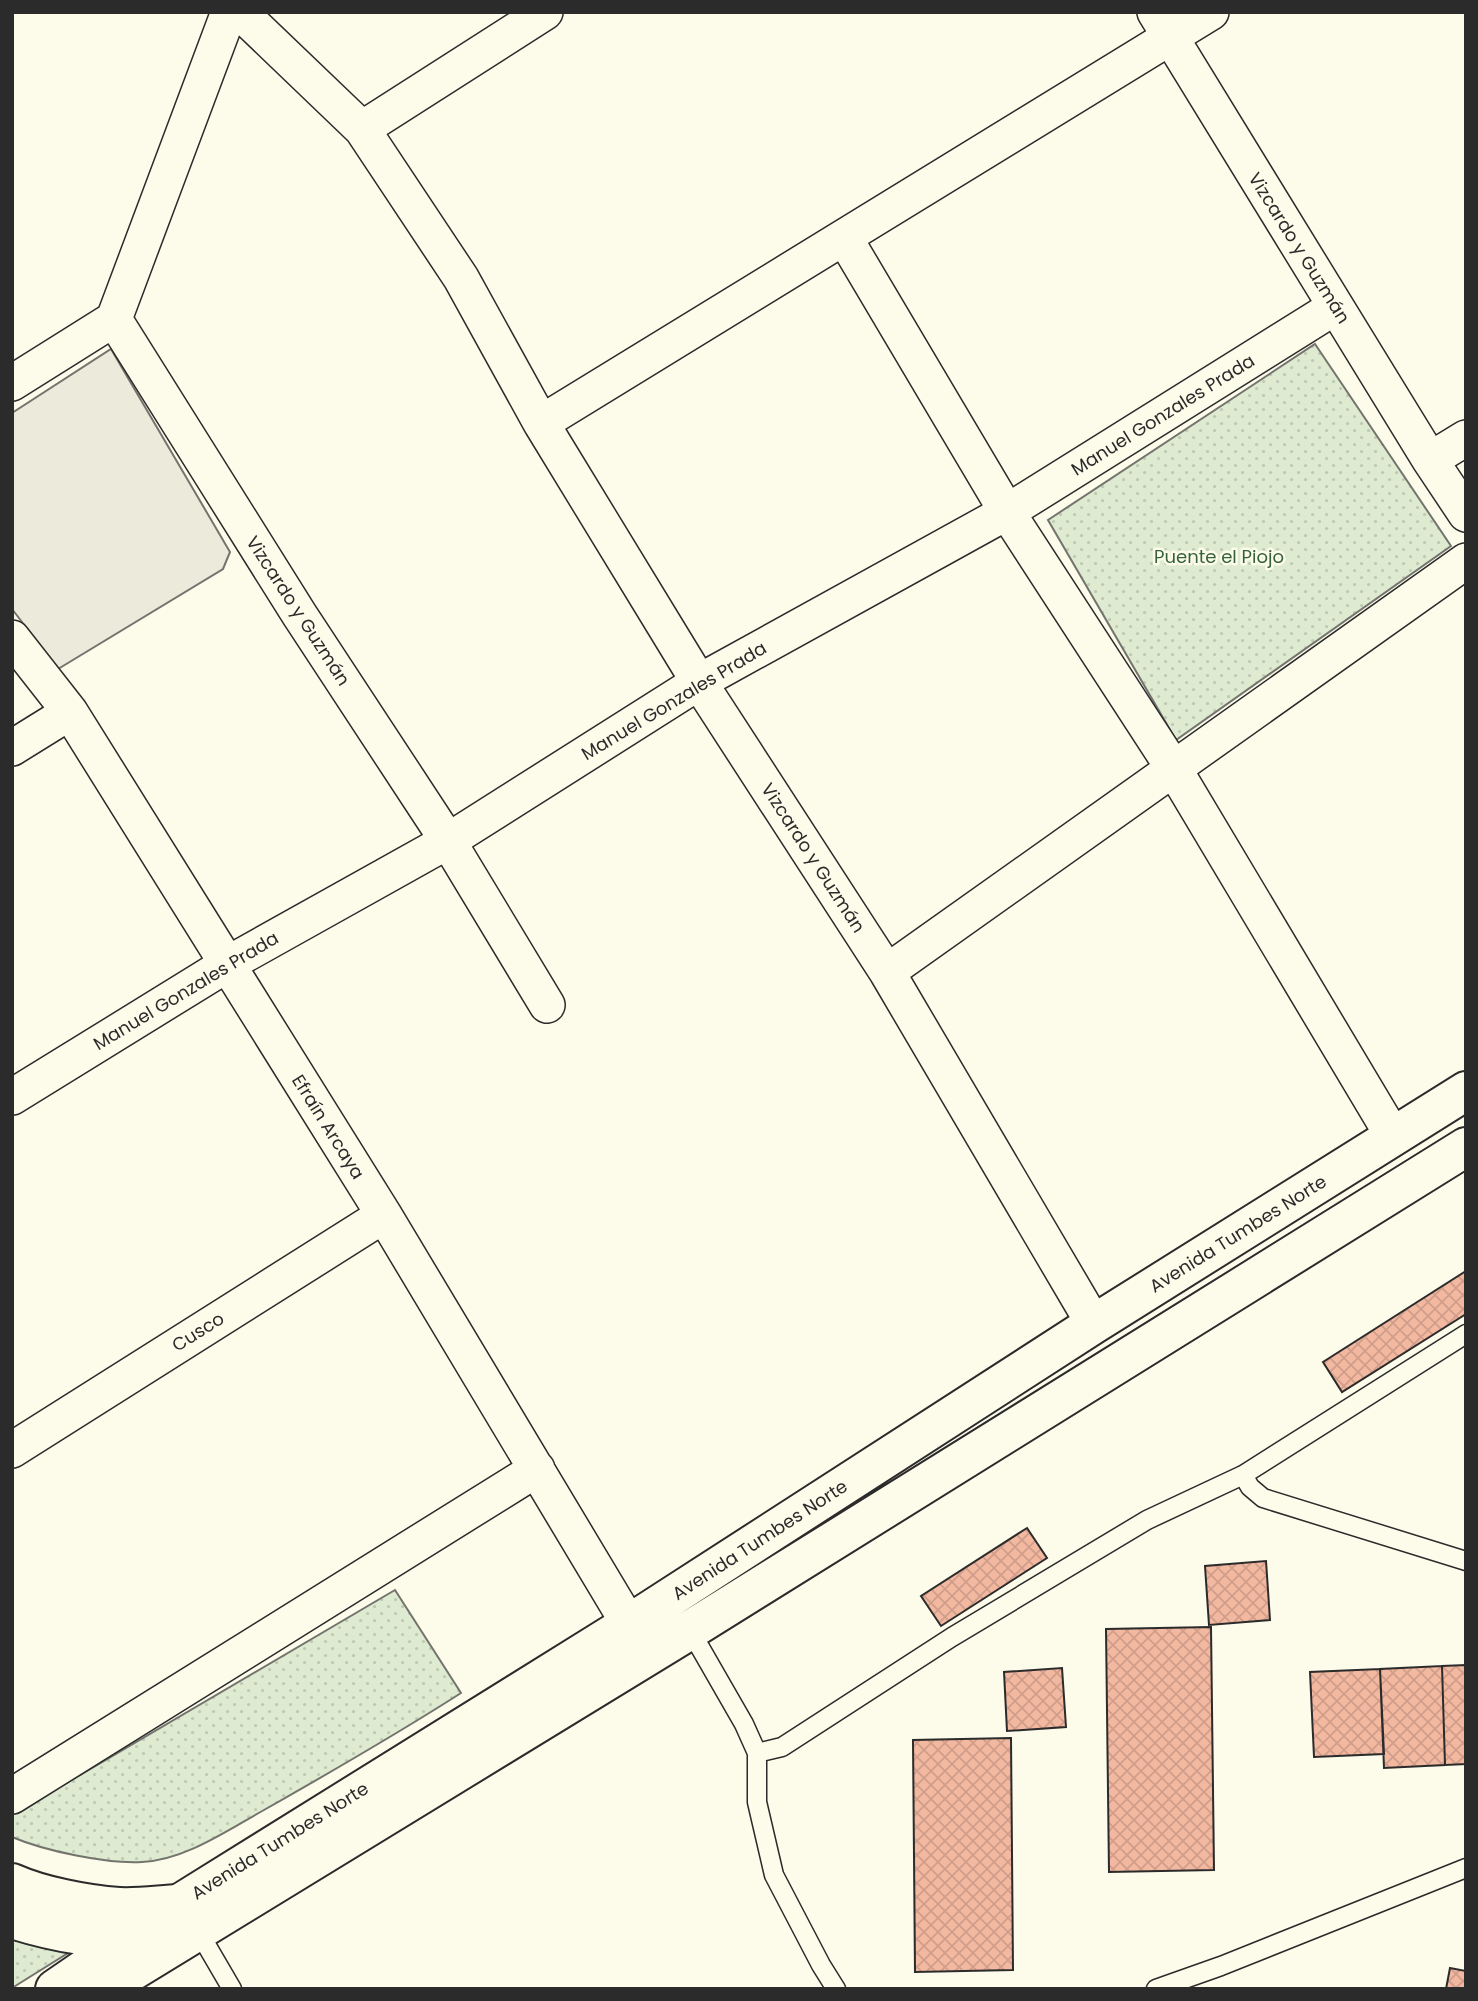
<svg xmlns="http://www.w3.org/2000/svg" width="1478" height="2001" viewBox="0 0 1478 2001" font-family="Poppins,sans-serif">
<defs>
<pattern id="park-dots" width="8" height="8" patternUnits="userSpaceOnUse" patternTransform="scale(1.75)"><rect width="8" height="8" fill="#deebd1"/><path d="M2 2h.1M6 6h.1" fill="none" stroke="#bfcab4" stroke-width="1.8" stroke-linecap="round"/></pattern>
<pattern id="building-cross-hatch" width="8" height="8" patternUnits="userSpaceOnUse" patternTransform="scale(1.75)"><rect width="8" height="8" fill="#f2b8a0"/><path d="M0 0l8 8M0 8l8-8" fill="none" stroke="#d09e8a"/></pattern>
</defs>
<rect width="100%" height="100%" fill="#fdfbea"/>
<path fill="url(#park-dots)" stroke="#74746e" stroke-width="2" d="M 1315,344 L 1451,546 L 1176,740 L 1048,520 Z
M 395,1590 L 461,1693 C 397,1734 331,1772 264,1810 C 228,1830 185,1860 142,1862 C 107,1864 45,1851 12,1837 L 12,1815 Z
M 12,1929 L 71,1948 L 68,1953 L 12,1988 Z"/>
<path fill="#eceadb" stroke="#74746e" stroke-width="2" d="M 111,349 L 230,552 L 223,569 L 58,669 L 12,609 L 12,413 Z"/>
<path fill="url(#building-cross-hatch)" stroke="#2b2b2b" stroke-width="2" d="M 1466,1271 L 1466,1314 L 1342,1392 L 1323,1362 Z
M 1027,1528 L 1047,1558 L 941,1626 L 921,1596 Z
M 1266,1561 L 1270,1620 L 1209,1625 L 1205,1566 Z
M 1211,1627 L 1214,1870 L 1109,1872 L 1106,1629 Z
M 1466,1665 L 1466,1764 L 1445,1765 L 1442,1666 Z
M 1442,1666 L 1445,1765 L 1384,1768 L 1380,1669 Z
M 1062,1668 L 1066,1727 L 1007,1731 L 1004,1672 Z
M 1380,1669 L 1384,1754 L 1314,1757 L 1310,1672 Z
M 1011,1738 L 1013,1970 L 915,1972 L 913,1740 Z
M 1450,1968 L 1466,1971 L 1466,1989 L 1446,1989 Z"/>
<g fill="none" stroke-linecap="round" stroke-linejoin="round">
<defs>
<path id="service" d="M 1243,1475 L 1250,1487 L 1263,1498 L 1466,1561
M 690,1630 L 744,1724 L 757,1753 L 757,1802 L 774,1875 L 821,1965 L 836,1989
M 757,1753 L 782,1747 L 952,1637 L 1147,1520 L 1243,1475 L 1466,1334
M 197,1929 L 232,1989
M 1156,1989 L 1221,1966 L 1466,1868"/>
<path id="minor" d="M 240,12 L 362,129 L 461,278 L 541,423 L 699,682 L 887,972 L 1094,1324
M 1155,12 L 1430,460 L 1466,514
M 362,129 L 545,12
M 844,237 L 1007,512 L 1174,769 L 1393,1136
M 114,319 L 299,614 L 448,841 L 547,1005
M 114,319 L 229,12
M 12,383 L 114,319
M 541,423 L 1211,12
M 1430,460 L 1466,438
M 12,638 L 70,712 L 384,1215 L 629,1624
M 12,748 L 70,712
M 887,972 L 1466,561
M 12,1097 L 226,965 L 448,841 L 699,682 L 1007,512 L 1335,307
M 12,1450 L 384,1215
M 12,1796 L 537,1469"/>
<path id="tertiary" d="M 12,1883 C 41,1896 87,1905 119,1907 C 138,1908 159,1905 179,1904
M 12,1919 C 57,1933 103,1942 150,1936"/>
<path id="trunk" d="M 55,1989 L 179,1904 L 629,1624 L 1094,1324 L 1466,1091
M 103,1989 L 690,1630 L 1466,1147"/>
</defs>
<use href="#service" stroke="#2b2b2b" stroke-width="21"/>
<use href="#minor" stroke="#2b2b2b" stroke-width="38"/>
<use href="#tertiary" stroke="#2b2b2b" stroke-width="42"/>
<use href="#trunk" stroke="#2b2b2b" stroke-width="42"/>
<use href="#service" stroke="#fdfbea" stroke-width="18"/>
<use href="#minor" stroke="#fdfbea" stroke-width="35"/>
<use href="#tertiary" stroke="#fdfbea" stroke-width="38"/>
<use href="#trunk" stroke="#fdfbea" stroke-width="38"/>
</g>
<g text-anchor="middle" stroke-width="5" stroke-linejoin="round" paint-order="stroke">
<g font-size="18" fill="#2b2b2b" stroke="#fdfbea">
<text transform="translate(1299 248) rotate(58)" y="6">Vizcardo y Guzmán</text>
<text transform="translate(1163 415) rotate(-32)" y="6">Manuel Gonzales Prada</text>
<text transform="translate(298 611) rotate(57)" y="6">Vizcardo y Guzmán</text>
<text transform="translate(674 701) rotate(-31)" y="6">Manuel Gonzales Prada</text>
<text transform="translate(813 858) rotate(57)" y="6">Vizcardo y Guzmán</text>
<text transform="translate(186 991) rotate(-31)" y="6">Manuel Gonzales Prada</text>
<text transform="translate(328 1127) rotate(58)" y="6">Efraín Arcaya</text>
<text transform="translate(1238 1234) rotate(-32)" y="6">Avenida Tumbes Norte</text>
<text transform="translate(198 1332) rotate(-32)" y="6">Cusco</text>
<text transform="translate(760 1540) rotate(-33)" y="6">Avenida Tumbes Norte</text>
<text transform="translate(280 1841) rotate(-32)" y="6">Avenida Tumbes Norte</text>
</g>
<g font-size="18" fill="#34623c" stroke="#fdfbea">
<text x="1219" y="563">Puente el Piojo</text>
</g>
</g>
<rect width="1478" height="2001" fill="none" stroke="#2b2b2b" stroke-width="28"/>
</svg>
